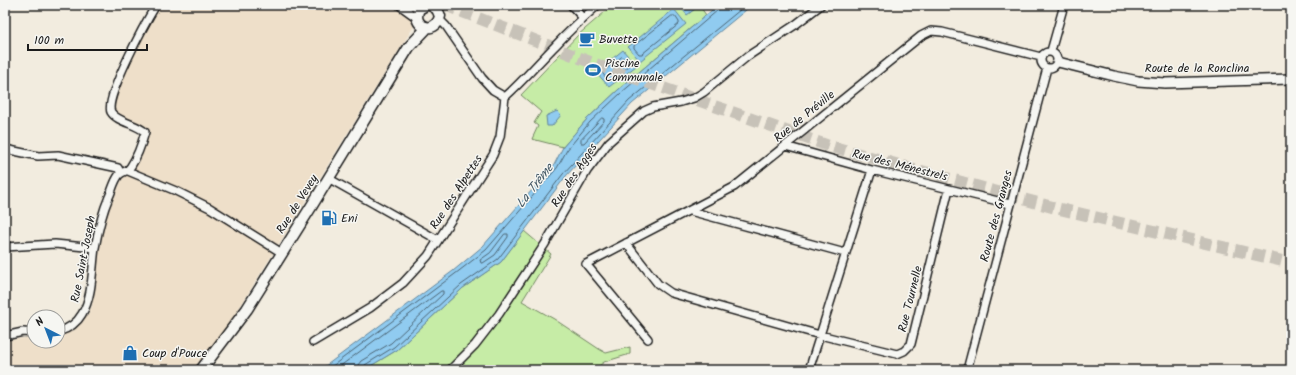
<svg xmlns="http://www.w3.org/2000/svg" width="1296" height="375" viewBox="0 0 1296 375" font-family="Kalam,sans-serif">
<rect width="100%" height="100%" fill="#f2ecdf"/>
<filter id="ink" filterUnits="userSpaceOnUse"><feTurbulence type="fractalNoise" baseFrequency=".025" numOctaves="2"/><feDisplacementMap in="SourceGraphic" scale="8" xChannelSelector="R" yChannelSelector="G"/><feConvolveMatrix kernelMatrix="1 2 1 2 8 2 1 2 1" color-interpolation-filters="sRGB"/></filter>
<g filter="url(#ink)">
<path fill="#eedfc9" d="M 153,5 L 427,5 L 236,313 L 208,354 L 195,370 L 5,370 L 5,341 L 31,337 L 34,337 L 34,341 L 58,341 L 58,337 L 74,330 L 88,314 L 92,306 L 100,237 L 107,214 L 141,135 L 140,131 L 119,121 L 108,105 Z"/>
<path fill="#c6eca6" stroke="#718461" d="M 613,5 L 699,5 L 706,15 L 618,90 L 587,119 L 563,147 L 532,139 L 538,126 L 534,123 L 541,112 L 521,95 L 578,35 Z
M 524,231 L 551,254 L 522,301 L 554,319 L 599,349 L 606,353 L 630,347 L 630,354 L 604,362 L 594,370 L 364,370 L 397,350 L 463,288 L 501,262 Z"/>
<path fill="#90cbf0" stroke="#62859b" d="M 679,5 L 692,5 L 695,9 L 687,15 Z
M 718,5 L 752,5 L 632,104 L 566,176 L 501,262 L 463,288 L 397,350 L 364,370 L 320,370 L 453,271 L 483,246 L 554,165 L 563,147 L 587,119 L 618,90 Z
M 674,9 L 686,24 L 640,61 L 628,47 Z
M 623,50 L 636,66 L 609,87 L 596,72 Z
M 557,111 L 561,115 L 552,126 L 547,126 L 546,116 Z"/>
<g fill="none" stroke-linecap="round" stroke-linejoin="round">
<path stroke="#4a6271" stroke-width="1" d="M 672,16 L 675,16 L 679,22 L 679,24 L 642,54 L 639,54 L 634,48 L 634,46 Z
M 622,57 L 629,63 L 629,66 L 611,80 L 609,81 L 603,74 L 603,72 Z
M 602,118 L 604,119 L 604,121 L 584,143 L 581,143 L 581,140 Z
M 505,234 L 508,234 L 508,237 L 495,255 L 483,263 L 481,263 L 480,260 L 490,253 Z
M 327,370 L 455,274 L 486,250 L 557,168 L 567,150 L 590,122 L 621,93 L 718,10 L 720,5
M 335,370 L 441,291 L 443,291 L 443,294 L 391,343 L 361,361 L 358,365 L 358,370
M 363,370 L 365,365 L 394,347 L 461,285 L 498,259 L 563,174 L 629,101 L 746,5"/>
<path stroke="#c7c2b8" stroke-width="12" stroke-dasharray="12 6" stroke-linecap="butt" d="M 445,5 L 603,67 L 826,145 L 1056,208 L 1291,263"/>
<defs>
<path id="minor" d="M 399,5 L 417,18
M 408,5 L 421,7
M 571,5 L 583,18
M 1051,51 L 1064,5
M1041 60a8 8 0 1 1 16 0a8 8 0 1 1-16 0Z
M 505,97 C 523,81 538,63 555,46 C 569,31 583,18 598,5
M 785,146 L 872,170 L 1010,204
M 5,149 L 38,156 L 58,155 L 118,168 L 121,173
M 128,171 L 176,191 L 210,208 L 282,253
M 328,178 L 438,240
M 690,211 L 845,253
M 626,243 L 658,284 L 671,293 L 820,335 L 897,354 L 904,351 L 911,344 L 949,189
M 5,247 L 55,244 L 95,248
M 58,332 C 68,329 77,323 82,314 C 93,296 92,268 95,248 C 98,231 102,213 109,197 C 112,191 114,181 119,175 C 123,171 128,172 131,166 C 137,157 142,143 145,132 C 137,124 117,122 111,112 C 104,98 147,20 156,5
M 5,336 L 23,332 L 34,333
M 648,339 L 586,264 L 734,187 L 921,36 L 931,31 L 942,32 L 1041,57
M 313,342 L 370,308 L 403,283 L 428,256 L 493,155 L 500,137 L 505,97 L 493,90 L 482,78 L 446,26 L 439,19
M 450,370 L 475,345 L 499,314 L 545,244 L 587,171 L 609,142 L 644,111 L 653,107 L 681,102 L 694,98 L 704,92 L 748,56 L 795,25 L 821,5
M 809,370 L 872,170
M 967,370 L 1047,68"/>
<path id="tertiary" d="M 1058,62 L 1114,76 L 1138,81 L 1165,83 L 1291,79"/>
<path id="secondary" d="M 426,5 L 419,9 C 410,27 436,36 440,16 L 437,9 L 430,5
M 201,370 L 247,309 L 311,207 L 409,47 L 427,28"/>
</defs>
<use href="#minor" stroke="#1c1c1c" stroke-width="10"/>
<use href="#tertiary" stroke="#1c1c1c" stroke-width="12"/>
<use href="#secondary" stroke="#1c1c1c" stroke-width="13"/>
<use href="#minor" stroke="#f6f6f2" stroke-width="7"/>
<use href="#tertiary" stroke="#f6f6f2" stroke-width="9"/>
<use href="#secondary" stroke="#f6f6f2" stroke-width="10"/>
</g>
</g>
<defs>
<symbol id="cafe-bare" viewBox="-9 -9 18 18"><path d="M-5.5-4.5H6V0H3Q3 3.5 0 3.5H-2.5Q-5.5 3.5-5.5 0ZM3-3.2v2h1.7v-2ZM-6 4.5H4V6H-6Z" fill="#1f6fb2" stroke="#f6f6f2" stroke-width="2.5" paint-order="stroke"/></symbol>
<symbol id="stadium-bare" viewBox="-9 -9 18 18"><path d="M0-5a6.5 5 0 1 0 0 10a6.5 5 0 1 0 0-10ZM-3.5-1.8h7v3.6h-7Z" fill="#1f6fb2" stroke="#f6f6f2" stroke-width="2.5" paint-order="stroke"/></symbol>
<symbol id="fuel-bare" viewBox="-9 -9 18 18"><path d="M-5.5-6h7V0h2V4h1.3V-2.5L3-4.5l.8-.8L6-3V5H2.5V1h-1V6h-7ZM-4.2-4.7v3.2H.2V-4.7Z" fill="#1f6fb2" stroke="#f6f6f2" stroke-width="2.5" paint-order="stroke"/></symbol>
<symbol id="shop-bare" viewBox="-9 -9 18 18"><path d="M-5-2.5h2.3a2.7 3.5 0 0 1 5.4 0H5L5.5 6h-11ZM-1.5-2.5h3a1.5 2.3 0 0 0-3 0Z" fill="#1f6fb2" stroke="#f6f6f2" stroke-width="2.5" paint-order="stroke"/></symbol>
</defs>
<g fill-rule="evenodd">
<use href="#cafe-bare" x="576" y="28" width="22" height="22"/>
<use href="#stadium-bare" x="582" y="59" width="22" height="22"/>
<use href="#fuel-bare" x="318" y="207" width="22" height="22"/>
<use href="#shop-bare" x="119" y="342" width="22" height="22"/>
</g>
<g text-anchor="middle" stroke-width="3" stroke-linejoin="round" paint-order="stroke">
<g font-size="12" fill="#1c1c1c" stroke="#f6f6f2" text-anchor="start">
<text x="599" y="43">Buvette</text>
<text x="605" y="67">Piscine<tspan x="605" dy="14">Communale</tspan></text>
<text x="341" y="222">Eni</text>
<text x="142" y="357">Coup d'Pouce</text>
</g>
<g font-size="12" fill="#1c1c1c" stroke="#f6f6f2">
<text x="1197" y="72">Route de la Ronclina</text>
<text transform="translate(804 116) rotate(-39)" y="4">Rue de Préville</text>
<text transform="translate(900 165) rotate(14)" y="4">Rue des Ménestrels</text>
<text transform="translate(574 175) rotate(-57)" y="4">Rue des Agges</text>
<text transform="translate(456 192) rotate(-57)" y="4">Rue des Alpettes</text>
<text transform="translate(297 204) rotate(-58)" y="4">Rue de Vevey</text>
<text transform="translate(996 216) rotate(-75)" y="4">Route des Granges</text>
<text transform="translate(83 259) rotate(-79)" y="4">Rue Saint-Joseph</text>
<text transform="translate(910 299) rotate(-76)" y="4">Rue Tournelle</text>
</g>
<g font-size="13" font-style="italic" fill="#455966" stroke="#f6f6f2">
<text transform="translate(534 185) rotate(-52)" y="5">La Trême</text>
</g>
</g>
<rect width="1296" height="375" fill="none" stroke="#f6f6f2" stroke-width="20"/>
<rect x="10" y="10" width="1276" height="355" fill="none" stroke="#1c1c1c" stroke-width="1.5" filter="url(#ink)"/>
<g transform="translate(46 329) rotate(318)"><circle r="19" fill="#f6f6f2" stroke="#9f9f9c"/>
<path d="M0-3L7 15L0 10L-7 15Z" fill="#1f6fb2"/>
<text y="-6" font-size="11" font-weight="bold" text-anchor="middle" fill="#1c1c1c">N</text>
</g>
<path d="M28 44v6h119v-6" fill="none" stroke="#1c1c1c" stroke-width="2"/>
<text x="34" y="44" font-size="12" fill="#1c1c1c" stroke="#f6f6f2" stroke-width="3" paint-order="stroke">100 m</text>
</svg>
